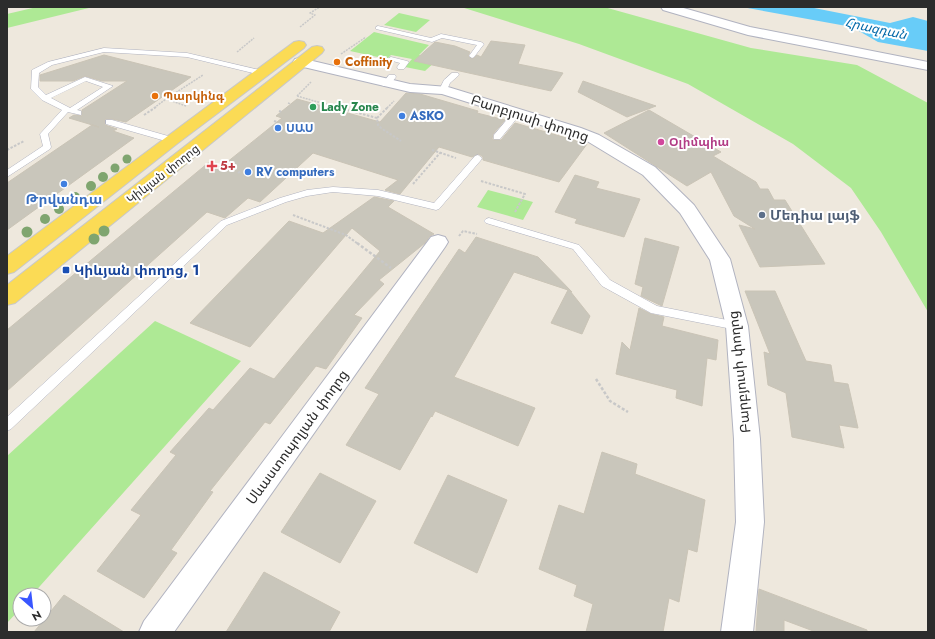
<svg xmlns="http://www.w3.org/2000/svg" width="935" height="639" viewBox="0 0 935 639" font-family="Jost,'Noto Sans Armenian',sans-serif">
<rect width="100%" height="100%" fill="#eee8dd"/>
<path fill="#aee995" d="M 37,7 L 93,7 L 7,28 L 7,14 Z
M 461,7 L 604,7 L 751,48 L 857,65 L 928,103 L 928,312 L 881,232 L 851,188 L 793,144 L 688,84 L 579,44 Z
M 399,13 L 430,20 L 416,32 L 384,25 Z
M 374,32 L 429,45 L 419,55 L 437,60 L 425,71 L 405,67 L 412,59 L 391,55 L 387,59 L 350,51 Z
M 488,190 L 533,202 L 523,220 L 477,207 Z
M 155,321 L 241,361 L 32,595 L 20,595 L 20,609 L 7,623 L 7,456 Z"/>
<path fill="#68ccf8" d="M 742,7 L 809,7 L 890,23 L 913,17 L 928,21 L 928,51 L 878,42 L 852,27 Z"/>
<path fill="#c9c6bb" stroke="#cac4b6" d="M 491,41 L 525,45 L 518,64 L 563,73 L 551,91 L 414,61 L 435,42 L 455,46 L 470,52 L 468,56 L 473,59 L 477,55 L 481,57 Z
M 104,55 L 191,77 L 126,122 L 112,119 L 105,119 L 105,125 L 117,129 L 113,131 L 134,138 L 7,230 L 7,183 L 92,125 L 99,127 L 69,118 L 74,115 L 82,116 L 82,110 L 127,81 L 102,81 L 85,76 L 73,81 L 40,81 L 40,75 Z
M 583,81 L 656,106 L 627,117 L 578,92 Z
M 406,93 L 420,94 L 478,111 L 477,113 L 505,120 L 493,134 L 492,139 L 494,140 L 501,140 L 515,123 L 587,144 L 559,182 L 483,160 L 483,157 L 479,154 L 472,157 L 439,147 L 400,194 L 385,190 L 398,180 L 313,153 L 260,202 L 248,198 L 225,218 L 207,212 L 7,391 L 7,330 L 208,163 L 221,167 L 282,118 L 276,116 L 297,99 L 380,122 Z
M 649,110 L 721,152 L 713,156 L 756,182 L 760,189 L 768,189 L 774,200 L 785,200 L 825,264 L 760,267 L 739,225 L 755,229 L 734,216 L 711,172 L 687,186 L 604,133 Z
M 575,175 L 599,182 L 596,188 L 640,199 L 624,237 L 575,223 L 577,219 L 555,212 Z
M 374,197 L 394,201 L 388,207 L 434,234 L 430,236 L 425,243 L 379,280 L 384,284 L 354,315 L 362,318 L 326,369 L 316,366 L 270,424 L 265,422 L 210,491 L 213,492 L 171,550 L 177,553 L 144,598 L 97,571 L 141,515 L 131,510 L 176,455 L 170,452 L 209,408 L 213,410 L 250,368 L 274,379 L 380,251 L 352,228 L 250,347 L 190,323 L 289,221 L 323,233 Z
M 476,237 L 538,257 L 572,292 L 570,291 L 590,316 L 582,334 L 551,323 L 568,290 L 514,272 L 454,377 L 535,408 L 518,446 L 435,411 L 432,417 L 431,416 L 400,470 L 346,445 L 379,394 L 365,388 L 459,249 L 465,253 Z
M 645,238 L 679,247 L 662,306 L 641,296 L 643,287 L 635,284 Z
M 745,291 L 775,291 L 806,361 L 831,365 L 834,382 L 848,384 L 858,428 L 839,425 L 844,448 L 792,437 L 786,393 L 768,385 L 764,352 L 770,354 Z
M 639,308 L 651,314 L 664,317 L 662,326 L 718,340 L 716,360 L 707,358 L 702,406 L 676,398 L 677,390 L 616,374 L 622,342 L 630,350 Z
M 602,452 L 637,464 L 635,474 L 705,500 L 697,552 L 688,549 L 679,602 L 669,598 L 663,632 L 586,632 L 593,604 L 574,596 L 577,585 L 539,569 L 559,505 L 584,514 Z
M 320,473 L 376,501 L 340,563 L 281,532 Z
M 448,475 L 507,500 L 477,573 L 414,543 Z
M 264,572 L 340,612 L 329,632 L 226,632 Z
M 759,589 L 867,630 L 867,632 L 816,632 L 784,620 L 784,632 L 756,632 Z
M 64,595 L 80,605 L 124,632 L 34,632 Z"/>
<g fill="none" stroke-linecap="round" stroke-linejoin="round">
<defs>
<path id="service" d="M 378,26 L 431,38 L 441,34 L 481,42 L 484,44 L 474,57 L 472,58 L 469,56 L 477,45 L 442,38 L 432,42 L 376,29 L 376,27 Z
M 104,48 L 187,53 L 264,71 L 265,73 L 261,75 L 187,57 L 104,52 L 52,65 L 39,73 L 38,87 L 46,95 L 85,77 L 113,86 L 77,110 L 81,111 L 81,115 L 68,112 L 48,134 L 51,147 L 50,149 L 7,177 L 7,170 L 43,146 L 40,134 L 62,110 L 42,100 L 31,89 L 32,70 L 48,62 ZM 86,81 L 103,87 L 70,108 L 51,98 Z
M 391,57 L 407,61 L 409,62 L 404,69 L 398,69 L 397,67 L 400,63 L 389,60 L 389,58 Z
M 452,73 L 458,73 L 459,75 L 450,83 L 446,92 L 440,92 L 439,90 L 444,80 Z
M 389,75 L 395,75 L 396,77 L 389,86 L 383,86 L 382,84 Z
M 515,110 L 518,110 L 522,112 L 500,139 L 494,139 L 494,135 Z
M 106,120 L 112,120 L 175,138 L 176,140 L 175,142 L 169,142 L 106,124 Z
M 478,155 L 482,158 L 481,160 L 439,209 L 436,210 L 378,196 L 333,192 L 307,196 L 286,202 L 227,225 L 11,429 L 7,431 L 7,417 L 221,221 L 280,198 L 307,190 L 333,187 L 378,190 L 434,203 L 475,156 Z
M 489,218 L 579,245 L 610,280 L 657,306 L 737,322 L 741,323 L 743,326 L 741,329 L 737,330 L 651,313 L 602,286 L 573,249 L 486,223 L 484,221 L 486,219 Z"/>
<path id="minor" d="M 300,58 L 410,84 L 448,87 L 581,128 L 599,135 L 655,167 L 694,205 L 730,259 L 748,326 L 760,439 L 764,522 L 753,632 L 721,632 L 736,522 L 734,439 L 726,326 L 710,260 L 680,213 L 643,175 L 587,141 L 569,134 L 442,94 L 410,92 L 295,65 L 293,62 L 295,59 Z
M 438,235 L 445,237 L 448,242 L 445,247 L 174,632 L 139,632 L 144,621 L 431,237 Z"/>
<path id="tertiary" d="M 661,7 L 680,7 L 750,27 L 928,62 L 928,70 L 748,35 L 663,10 Z"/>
<path id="primary" d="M 299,41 L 304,42 L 306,45 L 304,48 L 178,143 L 14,272 L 7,274 L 7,256 L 294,42 Z
M 317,46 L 322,47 L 324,50 L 322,53 L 15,303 L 7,305 L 7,285 L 312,47 Z"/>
</defs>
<use href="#service" stroke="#b1b3c0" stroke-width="1"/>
<use href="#minor" stroke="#b1b3c0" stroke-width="2"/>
<use href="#tertiary" stroke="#b1b3c0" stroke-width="2"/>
<use href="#primary" stroke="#c8c8c8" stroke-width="2"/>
<path stroke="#c8c8c8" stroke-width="1.5" stroke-dasharray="2 1" stroke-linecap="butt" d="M 300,27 L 315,15 L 310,13 L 320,7
M 237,52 L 254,38
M 341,54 L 366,37
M 297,96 L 339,108
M 297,96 L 311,82
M 288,103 L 291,104
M 186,106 L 166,99 L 203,75
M 154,108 L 166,99
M 387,108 L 394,101"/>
<path stroke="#c8c8c8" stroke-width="2" stroke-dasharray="2.5 1.5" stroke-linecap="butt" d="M 336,107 L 377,118 L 378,125 L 381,128 L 401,141
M 279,111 L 282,112
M 144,115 L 156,107
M 377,118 L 388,107
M 274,121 L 277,122
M 7,150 L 24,141
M 432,150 L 456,158
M 238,173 L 241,171
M 481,181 L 525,194 L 515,212
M 413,184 L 440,153
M 293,215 L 346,235 L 358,244
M 459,236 L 463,231 L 477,234"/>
<path stroke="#c8c8c8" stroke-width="2.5" stroke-dasharray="3 2" stroke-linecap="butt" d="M 357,243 L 391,268
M 596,379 L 610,401 L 628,412"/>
<use href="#service" fill="#fff" fill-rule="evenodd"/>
<use href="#minor" fill="#fff" fill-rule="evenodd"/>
<use href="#tertiary" fill="#fff" fill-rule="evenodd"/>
<use href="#primary" fill="#fbdb55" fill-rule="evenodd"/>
</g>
<g fill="#7fa56f">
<circle cx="127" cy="159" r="4.5"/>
<circle cx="115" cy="168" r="4.5"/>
<circle cx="103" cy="177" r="5"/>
<circle cx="91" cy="186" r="5"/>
<circle cx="75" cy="197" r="5"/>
<circle cx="59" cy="209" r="5"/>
<circle cx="45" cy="219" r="5"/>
<circle cx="104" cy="231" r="5.5"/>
<circle cx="27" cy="232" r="5.5"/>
<circle cx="94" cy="239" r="5.5"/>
</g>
<g fill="#e8710a" stroke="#fff" stroke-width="1.5">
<circle cx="337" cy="62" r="4"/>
<circle cx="155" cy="96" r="4"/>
</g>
<circle fill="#2e9e5b" stroke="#fff" stroke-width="1.5" cx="313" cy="107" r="4"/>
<g fill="#3f7fe0" stroke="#fff" stroke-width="1.5">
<circle cx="402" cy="116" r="4"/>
<circle cx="278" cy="128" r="4"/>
<circle cx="248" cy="172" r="4"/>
<circle cx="64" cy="184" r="4"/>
</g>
<circle fill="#d1479c" stroke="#fff" stroke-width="1.5" cx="661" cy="142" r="4"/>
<path fill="#e0444e" stroke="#fff" stroke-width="1.5" d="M210 160h4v4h4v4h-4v4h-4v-4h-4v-4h4z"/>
<circle fill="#5c6f8a" stroke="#fff" stroke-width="1.5" cx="762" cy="215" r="4"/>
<rect fill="#1a4fb4" stroke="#fff" stroke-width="1.5" x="62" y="266" width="8" height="8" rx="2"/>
<g text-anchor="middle" stroke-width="4" stroke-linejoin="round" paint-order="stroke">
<g font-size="12" font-weight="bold" fill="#c56008" stroke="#fff" text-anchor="start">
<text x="345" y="66">Coffinity</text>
<text x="163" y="100">Պարկինգ</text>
</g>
<g font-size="12" font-weight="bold" fill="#27864d" stroke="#fff" text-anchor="start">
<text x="321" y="111">Lady Zone</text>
</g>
<g font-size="12" font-weight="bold" fill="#366cbe" stroke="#fff" text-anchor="start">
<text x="410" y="120">ASKO</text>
<text x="286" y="132">ՍԱՍ</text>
<text x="256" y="176">RV computers</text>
</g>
<g font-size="12" font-weight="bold" fill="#b23c85" stroke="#fff" text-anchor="start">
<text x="669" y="146">Օլիմպիա</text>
</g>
<g font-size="12" font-weight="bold" fill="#be3a42" stroke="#fff" text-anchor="start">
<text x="220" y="170">5+</text>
</g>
<g font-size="12" fill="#2c2c2c" stroke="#fff">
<text transform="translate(163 174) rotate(-38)" y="4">Կիևյան փողոց</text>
</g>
<g font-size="13" font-style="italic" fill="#0368a8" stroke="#fff">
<text transform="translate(876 28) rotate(12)" y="5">Հրազդան</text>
</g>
<g font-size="14" fill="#2c2c2c" stroke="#fff">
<text transform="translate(530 118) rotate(18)" y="5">Բարբյուսի փողոց</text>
<text transform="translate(739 372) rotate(-96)" y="5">Բարբյուսի փողոց</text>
<text transform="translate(297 437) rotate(-54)" y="5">Սևաստոպոլյան փողոց</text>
</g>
<g font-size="14" font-weight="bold" fill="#366cbe" stroke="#fff">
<text x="64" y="204">Թրվանդա</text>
</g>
<g font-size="14" font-weight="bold" fill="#4e5e75" stroke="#fff" text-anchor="start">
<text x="770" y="220">Մեդիա լայֆ</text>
</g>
<g font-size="14" font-weight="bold" fill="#164399" stroke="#fff" text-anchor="start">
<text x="74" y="275">Կիևյան փողոց, 1</text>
</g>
</g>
<rect width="935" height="639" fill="none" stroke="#2c2c2c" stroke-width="16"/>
<g transform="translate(32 607) rotate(152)"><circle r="19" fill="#ffffff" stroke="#ababab"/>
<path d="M0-3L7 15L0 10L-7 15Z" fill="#3956ff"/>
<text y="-6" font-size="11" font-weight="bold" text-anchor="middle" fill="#2c2c2c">N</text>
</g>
</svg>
